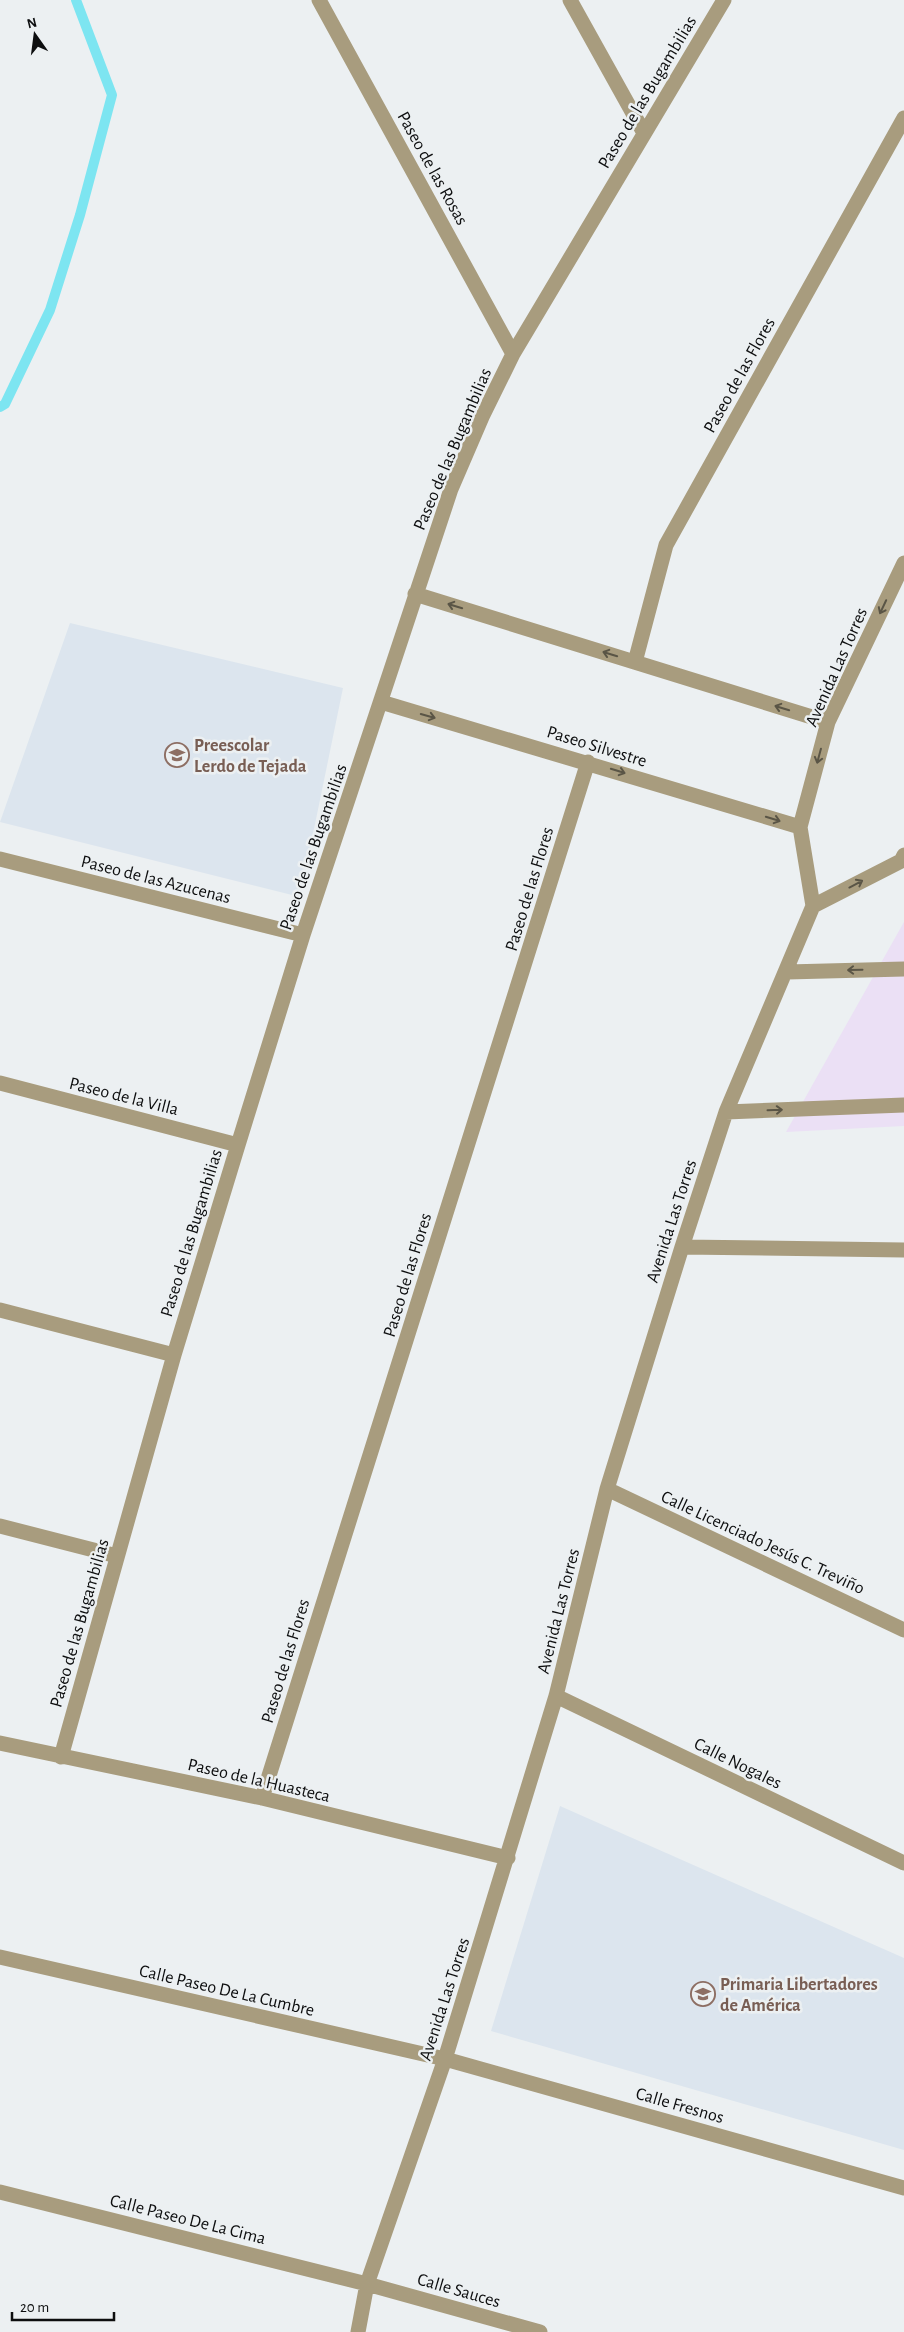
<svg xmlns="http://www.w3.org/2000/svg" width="904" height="2332" viewBox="0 0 904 2332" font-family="'Alegreya Sans',sans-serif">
<rect width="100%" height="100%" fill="#ecf0f2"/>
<path fill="#ebe0f5" d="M 904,922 L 904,1126 L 786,1132 Z"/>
<path fill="#dce5ee" d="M 70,623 L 343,688 L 300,897 L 0,822 Z
M 560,1806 L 904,1958 L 904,2150 L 491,2031 Z"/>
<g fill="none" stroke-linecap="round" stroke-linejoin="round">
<path stroke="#7de5f1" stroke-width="10" d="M 0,407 L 5,404 L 50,310 L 80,215 L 112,95 L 76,0"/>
<path stroke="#a89c7e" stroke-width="15" d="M 319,0 L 513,354
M 570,0 L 644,133
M 415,594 L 828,722
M 635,662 L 666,545 L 904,118
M 381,702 L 800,827
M 0,859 L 303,935
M 813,906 L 901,861 L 904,855
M 787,972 L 904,969
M 0,1083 L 238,1145
M 726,1112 L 904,1105
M 682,1247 L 904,1250
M 0,1310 L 174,1355
M 607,1489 L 904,1630
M 0,1526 L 117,1556
M 556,1696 L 904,1863
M 0,1743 L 262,1798 L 508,1858
M 61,1757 L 174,1355 L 238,1145 L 303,935 L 451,489 L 482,417 L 513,354 L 724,0
M 262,1798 L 588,762
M 0,1957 L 445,2059 L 904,2188
M 0,2192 L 367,2284 L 540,2332
M 358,2332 L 367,2284 L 445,2059 L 556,1696 L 607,1489 L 682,1247 L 726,1112 L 813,906 L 800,827 L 828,722 L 904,563"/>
</g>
<defs><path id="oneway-shaft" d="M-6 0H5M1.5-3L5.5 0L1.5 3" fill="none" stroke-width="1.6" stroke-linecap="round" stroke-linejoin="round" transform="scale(1.25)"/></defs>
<g stroke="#5a5546">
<use href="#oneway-shaft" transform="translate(455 606) rotate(-163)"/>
<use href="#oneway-shaft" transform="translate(883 607) rotate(115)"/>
<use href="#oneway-shaft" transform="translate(610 654) rotate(-163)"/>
<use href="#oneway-shaft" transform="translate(782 708) rotate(-163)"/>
<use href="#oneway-shaft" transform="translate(428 716) rotate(16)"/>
<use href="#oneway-shaft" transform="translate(819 756) rotate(105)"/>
<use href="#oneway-shaft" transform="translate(618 771) rotate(17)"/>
<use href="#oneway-shaft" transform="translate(773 819) rotate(17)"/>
<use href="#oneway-shaft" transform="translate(856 884) rotate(-28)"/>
<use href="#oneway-shaft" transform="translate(855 970) rotate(179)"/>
<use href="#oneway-shaft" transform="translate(775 1110) rotate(-2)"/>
</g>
<defs>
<symbol id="school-ring" viewBox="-11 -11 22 22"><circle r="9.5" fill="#ecf0f2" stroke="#8d6e63" stroke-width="1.5"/><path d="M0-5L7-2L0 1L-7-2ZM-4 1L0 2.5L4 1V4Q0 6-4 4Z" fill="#8d6e63"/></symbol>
</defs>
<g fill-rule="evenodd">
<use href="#school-ring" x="163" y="741" width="28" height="28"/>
<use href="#school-ring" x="689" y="1980" width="28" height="28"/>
</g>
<g text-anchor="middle" stroke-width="5" stroke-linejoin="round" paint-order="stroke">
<g font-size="18" fill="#0d0e0f" stroke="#ecf0f2">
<text transform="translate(647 92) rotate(-59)" y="6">Paseo de las Bugambilias</text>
<text transform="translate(433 168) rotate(61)" y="6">Paseo de las Rosas</text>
<text transform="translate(739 375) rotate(-61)" y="6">Paseo de las Flores</text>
<text transform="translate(452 449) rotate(-67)" y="6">Paseo de las Bugambilias</text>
<text transform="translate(836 667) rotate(-66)" y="6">Avenida Las Torres</text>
<text transform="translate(597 746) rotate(17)" y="6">Paseo Silvestre</text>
<text transform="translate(313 847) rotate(-71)" y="6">Paseo de las Bugambilias</text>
<text transform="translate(156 879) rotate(14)" y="6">Paseo de las Azucenas</text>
<text transform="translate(529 889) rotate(-73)" y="6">Paseo de las Flores</text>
<text transform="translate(124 1096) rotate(14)" y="6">Paseo de la Villa</text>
<text transform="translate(671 1221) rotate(-72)" y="6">Avenida Las Torres</text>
<text transform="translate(191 1233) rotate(-73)" y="6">Paseo de las Bugambilias</text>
<text transform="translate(407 1275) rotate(-73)" y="6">Paseo de las Flores</text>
<text transform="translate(763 1542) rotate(25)" y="6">Calle Licenciado Jesús C. Treviño</text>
<text transform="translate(558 1611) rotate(-76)" y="6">Avenida Las Torres</text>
<text transform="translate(79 1623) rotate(-74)" y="6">Paseo de las Bugambilias</text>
<text transform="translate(285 1661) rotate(-73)" y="6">Paseo de las Flores</text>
<text transform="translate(738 1763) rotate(26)" y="6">Calle Nogales</text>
<text transform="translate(259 1780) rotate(13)" y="6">Paseo de la Huasteca</text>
<text transform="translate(227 1990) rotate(13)" y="6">Calle Paseo De La Cumbre</text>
<text transform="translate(444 1999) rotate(-72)" y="6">Avenida Las Torres</text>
<text transform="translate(680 2105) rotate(16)" y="6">Calle Fresnos</text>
<text transform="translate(188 2219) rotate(14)" y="6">Calle Paseo De La Cima</text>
<text transform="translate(459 2290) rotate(16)" y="6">Calle Sauces</text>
</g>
<g font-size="18" font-weight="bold" fill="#785e54" stroke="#ecf0f2" text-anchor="start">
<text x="194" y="751">Preescolar<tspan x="194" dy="21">Lerdo de Tejada</tspan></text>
<text x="720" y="1990">Primaria Libertadores<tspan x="720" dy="21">de América</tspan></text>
</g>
</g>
<g transform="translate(35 35) rotate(346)" stroke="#ecf0f2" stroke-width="4" paint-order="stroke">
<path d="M0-4L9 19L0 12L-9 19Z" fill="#0d0e0f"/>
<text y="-8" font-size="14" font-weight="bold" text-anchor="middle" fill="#0d0e0f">N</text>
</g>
<path d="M12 2312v8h102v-8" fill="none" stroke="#0d0e0f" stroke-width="2.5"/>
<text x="20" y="2312" font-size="15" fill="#0d0e0f" stroke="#ecf0f2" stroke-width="4" paint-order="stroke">20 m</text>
</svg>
